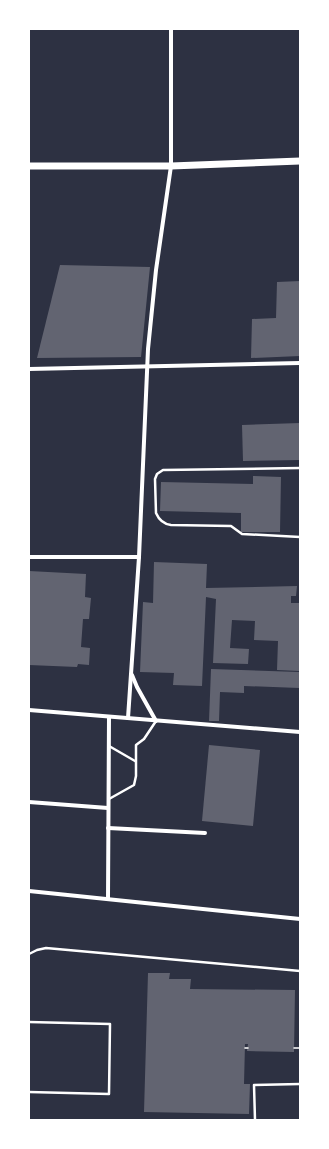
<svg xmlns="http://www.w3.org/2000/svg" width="329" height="1149" viewBox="0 0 329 1149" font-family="Inter,sans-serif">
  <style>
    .building { fill: #626471 }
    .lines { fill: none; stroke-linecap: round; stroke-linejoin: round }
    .path { stroke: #fff; stroke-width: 1.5 }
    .service { stroke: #fff; stroke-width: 2.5 }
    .minor { stroke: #fff; stroke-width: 4 }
    .secondary { stroke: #fff; stroke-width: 7 }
  </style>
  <rect width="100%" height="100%" fill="#2d3142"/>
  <!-- building -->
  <g class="building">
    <path d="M 60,265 L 150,267 L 141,357 L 37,358 Z"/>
    <path d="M 300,281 L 300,356 L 251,358 L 252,319 L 276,318 L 277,282 Z"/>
    <path d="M 300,423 L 300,460 L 243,461 L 242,425 Z"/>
    <path d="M 253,476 L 281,477 L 280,532 L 241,532 L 241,513 L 160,511 L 161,482 L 253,484 Z"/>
    <path d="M 154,562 L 207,564 L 206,588 L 297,586 L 296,596 L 291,596 L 291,603 L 300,603 L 299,671 L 277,670 L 278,641 L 254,640 L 255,621 L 232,620 L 230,648 L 249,649 L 248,664 L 213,663 L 216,599 L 206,597 L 202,686 L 173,685 L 174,673 L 140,672 L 143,602 L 153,603 Z"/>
    <path d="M 29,571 L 86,574 L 85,597 L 91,598 L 89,619 L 83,619 L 81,647 L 90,648 L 89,665 L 78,664 L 77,667 L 29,665 Z"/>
    <path d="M 211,669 L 300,672 L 299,688 L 244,686 L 244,693 L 220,692 L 219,721 L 209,721 Z"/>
    <path d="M 209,745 L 260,750 L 253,826 L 202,821 Z"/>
    <path d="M 148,973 L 170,973 L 169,979 L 191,979 L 190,989 L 295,990 L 294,1052 L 247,1051 L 248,1044 L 245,1044 L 244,1084 L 250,1084 L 249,1114 L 144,1112 Z"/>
  </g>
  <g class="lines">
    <!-- path -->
    <g class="path">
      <path d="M 245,1048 L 248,1048"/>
      <path d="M 294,1048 L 300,1048"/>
    </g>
    <!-- service -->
    <g class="service">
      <path d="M 300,468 L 163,470 L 157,474 L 155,479 L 156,513 C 159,520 163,524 171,525 L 231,526 L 242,534 L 300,537"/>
      <path d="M 109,746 L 135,761"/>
      <path d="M 109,799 L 134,785 L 136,776 L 136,745 L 144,739 L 156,721"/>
      <path d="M 29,954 L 37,950 L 46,948 L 300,971"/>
      <path d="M 29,1022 L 110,1024 L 109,1094 L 29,1092"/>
      <path d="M 255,1120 L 254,1085 L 300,1084"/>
    </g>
    <!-- minor -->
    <g class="minor">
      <path d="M 29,369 L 300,363"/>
      <path d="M 29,557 L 139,557"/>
      <path d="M 132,675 L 137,687 L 156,721"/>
      <path d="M 29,710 L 300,732"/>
      <path d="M 128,718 L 139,557 L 148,349 L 156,270 L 171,166 L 171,29"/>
      <path d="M 29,802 L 108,808"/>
      <path d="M 108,828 L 205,833"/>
      <path d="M 29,891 L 300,919"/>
      <path d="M 108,899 L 109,717"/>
    </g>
    <!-- secondary -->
    <path class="secondary" d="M 29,166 L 171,166 L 300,161"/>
  </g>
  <!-- border -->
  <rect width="329" height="1149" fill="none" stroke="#ffffff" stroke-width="60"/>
</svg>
